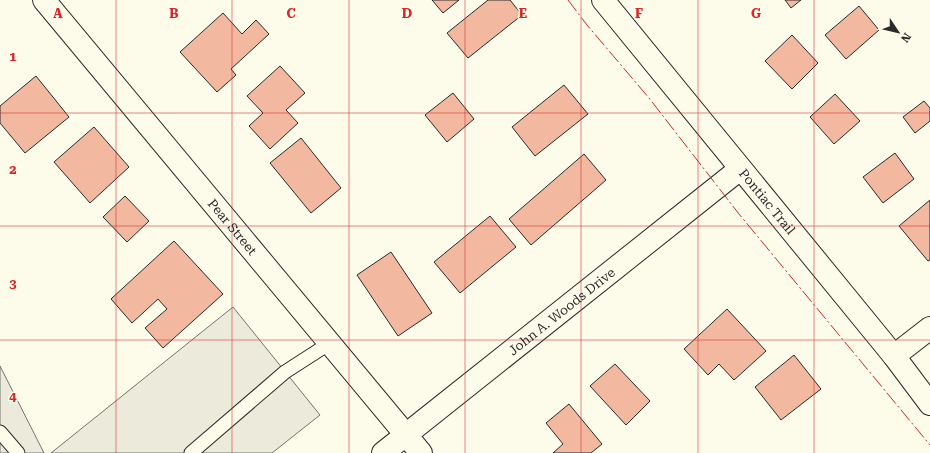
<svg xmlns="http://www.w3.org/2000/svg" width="930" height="453" viewBox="0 0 930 453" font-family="'Roboto Serif',serif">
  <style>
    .parking { fill: #eceadb; stroke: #74746e }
    .building { fill: #f2b8a0; stroke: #2b2b2b }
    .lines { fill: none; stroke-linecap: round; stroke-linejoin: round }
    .service-casing { stroke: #2b2b2b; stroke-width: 15 }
    .minor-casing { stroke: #2b2b2b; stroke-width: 24 }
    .secondary-casing { stroke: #2b2b2b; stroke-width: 24 }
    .service { stroke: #fdfbea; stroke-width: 13 }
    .minor { stroke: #fdfbea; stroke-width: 22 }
    .secondary { stroke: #fdfbea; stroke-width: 22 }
    .power { stroke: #c62828; stroke-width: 1; stroke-dasharray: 14 3 2 3; stroke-linecap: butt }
    .grid { fill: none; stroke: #d62828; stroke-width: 1; stroke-opacity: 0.55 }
    .labels { text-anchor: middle; stroke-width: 3; stroke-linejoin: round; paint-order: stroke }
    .street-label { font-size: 13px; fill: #2b2b2b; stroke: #fdfbea }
    .grid-label { font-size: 13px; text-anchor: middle; font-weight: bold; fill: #d62828; stroke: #fdfbea; stroke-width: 3; stroke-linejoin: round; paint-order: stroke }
  </style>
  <rect width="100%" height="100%" fill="#fdfbea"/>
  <!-- parking -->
  <g class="parking">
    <path d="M 233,307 L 320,415 L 272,453 L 51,453 Z"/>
    <path d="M 0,366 L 44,453 L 0,453 Z"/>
  </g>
  <!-- building -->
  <g class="building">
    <path d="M 432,0 L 459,0 L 443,13 Z"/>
    <path d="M 488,0 L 510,0 L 522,15 L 468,58 L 447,33 Z"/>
    <path d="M 785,0 L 801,0 L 791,8 Z"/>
    <path d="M 859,6 L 879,30 L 846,59 L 825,35 Z"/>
    <path d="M 223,13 L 242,34 L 256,20 L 269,34 L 231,69 L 236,75 L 217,92 L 180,52 Z"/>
    <path d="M 792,35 L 818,63 L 792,89 L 765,61 Z"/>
    <path d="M 280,66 L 305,93 L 286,110 L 298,123 L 270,149 L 249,126 L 263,113 L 247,96 Z"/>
    <path d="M 36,76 L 69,117 L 25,153 L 0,123 L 0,106 Z"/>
    <path d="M 564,85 L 588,114 L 535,156 L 512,127 Z"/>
    <path d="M 453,93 L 474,119 L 447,142 L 425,115 Z"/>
    <path d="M 835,94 L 860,121 L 834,144 L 810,117 Z"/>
    <path d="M 924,101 L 930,108 L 930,121 L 915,133 L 903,117 Z"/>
    <path d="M 94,127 L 129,167 L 90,203 L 54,162 Z"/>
    <path d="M 301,138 L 341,188 L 311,213 L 270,163 Z"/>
    <path d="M 895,153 L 914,179 L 883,203 L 863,177 Z"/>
    <path d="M 584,154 L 606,180 L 531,245 L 509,219 Z"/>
    <path d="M 125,196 L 149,221 L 127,242 L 103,217 Z"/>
    <path d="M 930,200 L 930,260 L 928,261 L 899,226 Z"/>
    <path d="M 490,216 L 516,247 L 460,293 L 434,262 Z"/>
    <path d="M 174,241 L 223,294 L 163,348 L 145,328 L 167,309 L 158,299 L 132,323 L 111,299 Z"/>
    <path d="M 391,252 L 432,313 L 398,336 L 357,275 Z"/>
    <path d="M 727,309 L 766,351 L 734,380 L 719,364 L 708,375 L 684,349 Z"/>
    <path d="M 794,355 L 821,389 L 781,420 L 755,387 Z"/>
    <path d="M 615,364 L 650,401 L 626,425 L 590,386 Z"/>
    <path d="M 569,404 L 602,444 L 591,453 L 553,453 L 563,444 L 546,423 Z"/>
  </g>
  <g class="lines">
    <!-- service casing -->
    <g class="service-casing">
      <g id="service">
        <path d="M 0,432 L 18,453"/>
        <path d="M 191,453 L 285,372 L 330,343"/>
      </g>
    </g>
    <!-- minor casing -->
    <g class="minor-casing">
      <g id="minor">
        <path id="s1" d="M 44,0 L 421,453"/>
        <path d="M 894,356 L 930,328"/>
        <path id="s2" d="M 383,453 L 740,169"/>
      </g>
    </g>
    <!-- secondary casing -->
    <g class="secondary-casing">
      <g id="secondary">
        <path id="s3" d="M 603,0 L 894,356 L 930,404"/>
      </g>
    </g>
    <!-- service -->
    <use href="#service" class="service"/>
    <!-- minor -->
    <use href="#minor" class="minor"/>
    <!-- secondary -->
    <use href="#secondary" class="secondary"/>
    <!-- power -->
    <path class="power" d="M 568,0 L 587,25 L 649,98 L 739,214 L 930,445"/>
  </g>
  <!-- grid -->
  <path class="grid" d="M 116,0 L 116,453M 232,0 L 232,453M 349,0 L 349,453M 465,0 L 465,453M 581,0 L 581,453M 698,0 L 698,453M 814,0 L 814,453M 0,113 L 930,113M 0,226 L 930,226M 0,340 L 930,340"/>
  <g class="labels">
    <!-- street labels -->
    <g class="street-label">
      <text dy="5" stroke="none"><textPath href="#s3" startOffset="260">Pontiac Trail</textPath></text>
      <text dy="5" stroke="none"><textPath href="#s1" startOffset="295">Pear Street</textPath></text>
      <text dy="5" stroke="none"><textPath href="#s2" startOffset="228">John A. Woods Drive</textPath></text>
    </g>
  </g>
  <g class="grid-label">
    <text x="58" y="18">A</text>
    <text x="174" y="18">B</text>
    <text x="291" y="18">C</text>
    <text x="407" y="18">D</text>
    <text x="523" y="18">E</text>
    <text x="639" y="18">F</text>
    <text x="756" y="18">G</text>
    <text x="13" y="61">1</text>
    <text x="13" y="174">2</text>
    <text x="13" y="288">3</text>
    <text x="13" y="401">4</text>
  </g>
  <!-- north arrow -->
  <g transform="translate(898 32) rotate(125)" stroke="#fdfbea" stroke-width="3" paint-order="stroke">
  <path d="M0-3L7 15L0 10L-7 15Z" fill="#2b2b2b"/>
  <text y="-6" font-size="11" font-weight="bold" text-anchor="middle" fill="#2b2b2b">N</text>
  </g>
</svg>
